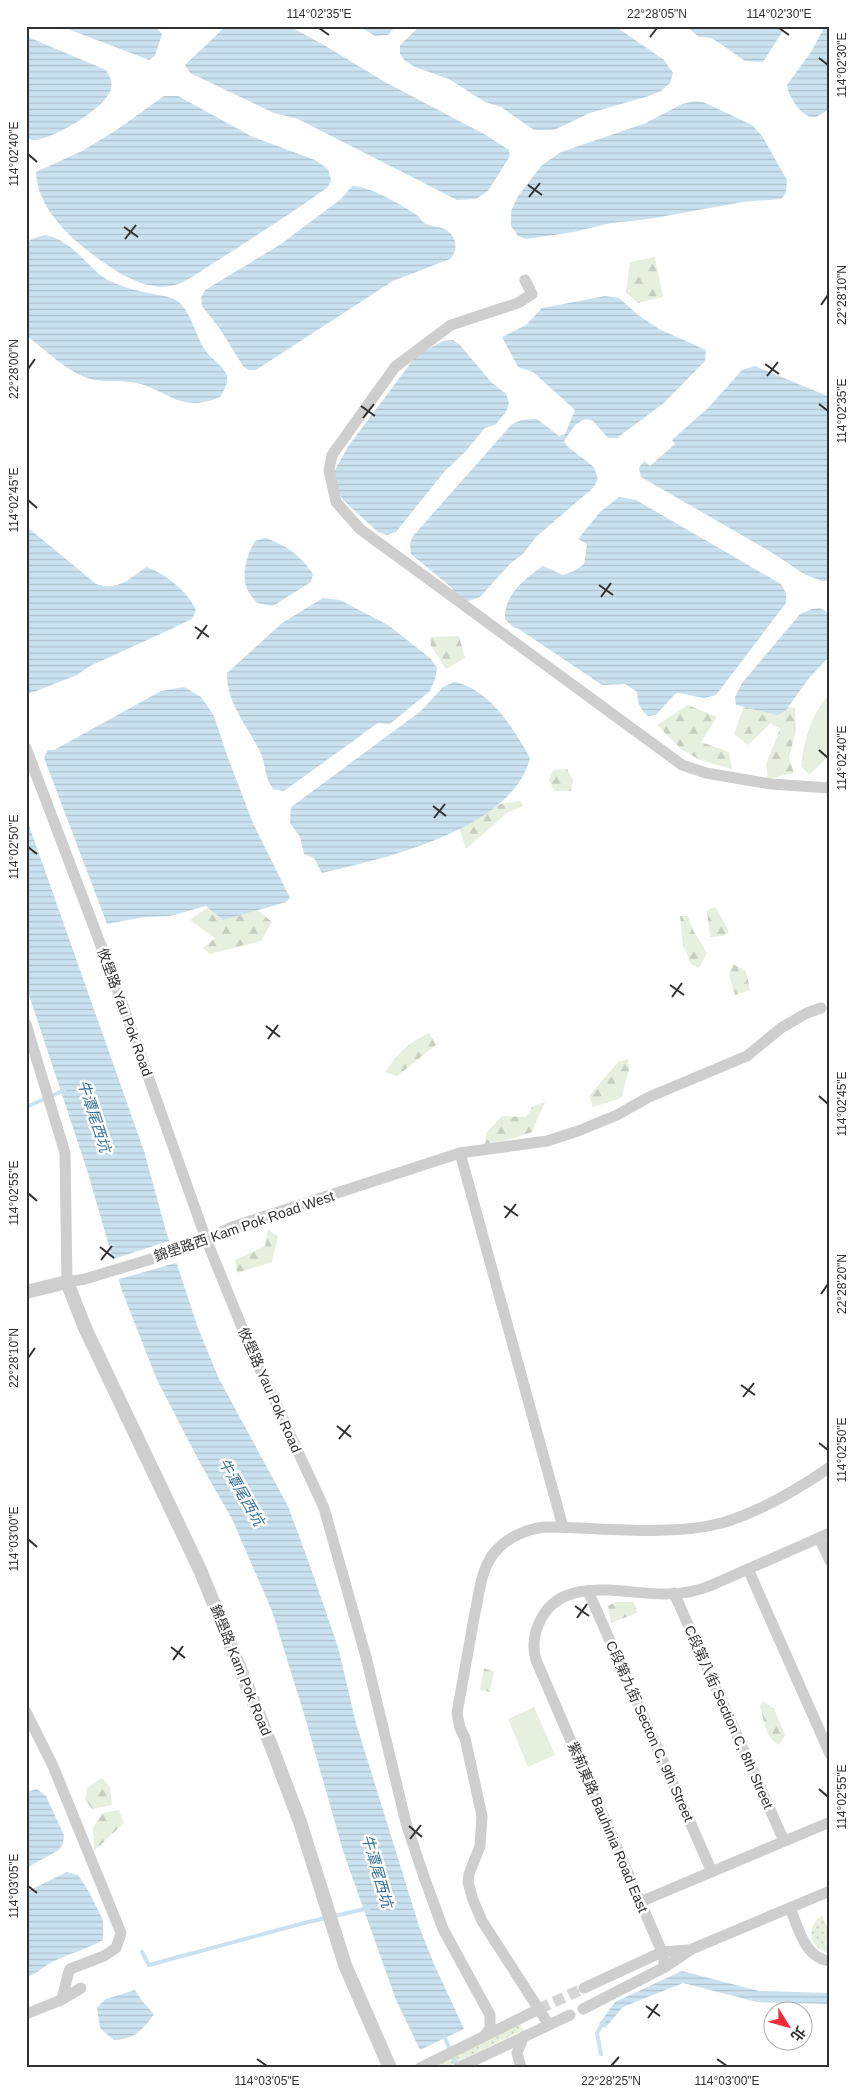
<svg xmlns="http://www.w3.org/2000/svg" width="856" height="2094" viewBox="0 0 856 2094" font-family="Arial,'Noto Sans TC',sans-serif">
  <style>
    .grass { fill: url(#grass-dots) }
    .forest { fill: url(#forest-firs) }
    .green { fill: #e7efdf }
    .water { fill: url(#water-rules) }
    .pier { fill: #fff }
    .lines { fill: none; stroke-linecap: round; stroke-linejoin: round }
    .stream { stroke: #cae1ef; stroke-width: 4 }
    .minor-tunnel { stroke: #d6d6d6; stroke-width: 11; stroke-dasharray: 11 5.5; stroke-linecap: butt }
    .minor { stroke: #cecece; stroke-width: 11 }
    .tertiary { stroke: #cecece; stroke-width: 14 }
    .ticks { fill: none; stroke: #313131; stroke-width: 2 }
    .labels { text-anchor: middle; stroke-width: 5; stroke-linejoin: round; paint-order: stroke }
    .street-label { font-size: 14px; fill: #313131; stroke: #fff }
    .water-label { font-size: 15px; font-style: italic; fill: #38749b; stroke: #fff }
    .neatline { fill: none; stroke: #313131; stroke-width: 2 }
    .ticks-label { font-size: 12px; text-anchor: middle; fill: #313131 }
  </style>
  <defs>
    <pattern id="grass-dots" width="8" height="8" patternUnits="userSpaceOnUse" patternTransform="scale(1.25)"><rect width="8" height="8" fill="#e7efdf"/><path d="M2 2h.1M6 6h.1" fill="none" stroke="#c7cdc0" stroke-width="1.8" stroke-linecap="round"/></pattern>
    <pattern id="forest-firs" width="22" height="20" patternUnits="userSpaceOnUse" patternTransform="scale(1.25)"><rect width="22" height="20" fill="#e7efdf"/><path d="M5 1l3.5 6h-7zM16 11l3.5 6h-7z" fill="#c7cdc0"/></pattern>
    <pattern id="water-rules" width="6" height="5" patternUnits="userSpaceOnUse" patternTransform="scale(1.25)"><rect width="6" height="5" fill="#cae1ef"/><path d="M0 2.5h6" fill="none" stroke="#aec2cd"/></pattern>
  </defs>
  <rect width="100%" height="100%" fill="#fff"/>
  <!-- grass -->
  <g class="grass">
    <path d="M 822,1916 L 830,1933 L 830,1953 C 809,1950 805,1926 822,1916 Z"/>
    <path d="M 520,2024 L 523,2030 L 445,2068 L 432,2068 Z"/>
  </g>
  <!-- forest -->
  <g class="forest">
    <path d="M 655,257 L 663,297 L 638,303 L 626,292 L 630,262 Z"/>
    <path d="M 459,636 L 465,658 L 446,669 L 431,646 L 430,637 Z"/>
    <path d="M 746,700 L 795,708 L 796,731 L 789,757 L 794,773 L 768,779 L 766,764 L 780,729 L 771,723 L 748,745 L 734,734 Z"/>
    <path d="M 688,705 L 717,717 L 701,742 L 729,752 L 732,769 L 700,760 L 681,749 L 657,725 Z"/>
    <path d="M 567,769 L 573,780 L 571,791 L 554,791 L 549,780 L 553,770 Z"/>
    <path d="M 521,801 L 523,806 L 507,813 L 466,849 L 458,825 C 481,808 492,804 521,801 Z"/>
    <path d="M 221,898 L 243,898 L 272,922 L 261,941 L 210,954 L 203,948 L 215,938 L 190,920 Z"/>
    <path d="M 716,907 L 729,932 L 724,936 L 710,937 L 707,910 Z"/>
    <path d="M 680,916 L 688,916 L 693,930 L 707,953 L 699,968 L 691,964 L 683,945 Z"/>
    <path d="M 733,964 L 746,971 L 750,990 L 735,995 L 729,975 Z"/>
    <path d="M 429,1033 L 436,1045 L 397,1076 L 385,1072 C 400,1051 405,1045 429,1033 Z"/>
    <path d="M 628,1059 L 629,1070 L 621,1098 L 593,1107 L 589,1096 L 618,1062 Z"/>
    <path d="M 545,1102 L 532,1132 L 493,1145 L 485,1144 L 486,1133 L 502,1116 L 526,1117 L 533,1106 Z"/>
    <path d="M 268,1230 L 278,1236 L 272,1262 L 237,1273 L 235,1260 L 265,1246 Z"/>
    <path d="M 615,1602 L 634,1602 L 637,1613 L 611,1623 L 608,1606 Z"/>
    <path d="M 484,1668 L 494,1672 L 490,1692 L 480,1690 Z"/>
    <path d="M 763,1701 L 774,1709 L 785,1735 L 779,1745 C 765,1738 764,1720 760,1706 Z"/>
    <path d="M 102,1778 L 110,1787 L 112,1805 L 92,1809 L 85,1800 L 87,1788 Z"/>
    <path d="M 119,1810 L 124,1823 L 94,1851 L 93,1827 L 103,1813 Z"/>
  </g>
  <!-- green -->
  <g class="green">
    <path d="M 830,694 L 830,755 L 809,775 L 801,766 C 804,739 811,714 830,694 Z"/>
    <path d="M 534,1707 L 555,1755 L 528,1767 L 508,1719 Z"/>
  </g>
  <!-- water -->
  <g class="water">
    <path d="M 60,26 L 151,26 L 157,29 L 162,34 L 155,56 L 149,60 Z"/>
    <path d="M 226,26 L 289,26 L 324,45 L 385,82 L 486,135 L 509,150 L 510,156 L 488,191 L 476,199 L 457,200 L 298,119 L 274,113 L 190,73 L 185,65 Z"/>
    <path d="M 359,26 L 396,26 L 388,35 L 375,36 Z"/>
    <path d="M 420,26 L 615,26 L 664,60 L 673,73 L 670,83 L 661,91 L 649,96 L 590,113 L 554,130 L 534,130 L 501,107 L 485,102 L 449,79 L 415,67 L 405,61 L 400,54 L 400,45 Z"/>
    <path d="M 686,26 L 786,26 L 763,62 L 745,61 L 712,38 L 699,37 Z"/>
    <path d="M 825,26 L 830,26 L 830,109 C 825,111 820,116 815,117 C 802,119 788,96 787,85 L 811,52 Z"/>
    <path d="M 28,37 L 106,70 C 110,77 113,81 111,89 C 107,107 53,140 34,140 C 31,140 29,138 26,137 L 26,38 Z"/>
    <path d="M 164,96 L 178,96 L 251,136 L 315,160 L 328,169 L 331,180 L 328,187 C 292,213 254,237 217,261 C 203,269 186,284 170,286 C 139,291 106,265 83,247 C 60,228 37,202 36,172 L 82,151 L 115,131 Z"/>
    <path d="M 695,101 L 703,102 L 752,125 L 762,136 L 787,180 L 786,193 L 781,199 L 743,202 L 649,219 L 611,223 L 574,232 L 526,239 L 518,236 L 511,226 L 511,211 L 518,196 L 542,165 L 561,152 L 646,123 L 682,104 Z"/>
    <path d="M 352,186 C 370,186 402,205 418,216 C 420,217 421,220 423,222 C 431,228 444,225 451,234 C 457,242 457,252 450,259 L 393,281 L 256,370 L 248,370 L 243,366 L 220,329 L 202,306 L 201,298 L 205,290 L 281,244 L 341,199 Z"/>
    <path d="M 45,235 C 72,240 85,265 106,279 C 120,287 138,291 154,294 C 161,296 169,296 176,300 C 191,310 195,335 205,350 C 211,359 224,366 227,376 C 228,384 224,391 220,397 C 179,414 169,390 136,383 C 118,379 99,384 82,376 C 63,368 43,348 26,335 L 26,243 L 32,239 Z"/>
    <path d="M 605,296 L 619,298 L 638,315 L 659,329 L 706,350 L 705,361 L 664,403 L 617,438 L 608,438 L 593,421 L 585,419 L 575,425 L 564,441 L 567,446 L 594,467 L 598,479 L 593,488 L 536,537 L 523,554 L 511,563 L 480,597 L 468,601 L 455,594 L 452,588 L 411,554 L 410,543 L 413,536 L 512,424 L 521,420 L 537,419 L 559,436 L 565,434 L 575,410 L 533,372 L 518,367 L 502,337 L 526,325 L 542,308 Z"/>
    <path d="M 453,340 L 460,345 L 491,382 L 506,394 L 509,403 L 506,412 L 495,425 L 485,428 L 465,452 L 444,472 L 396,532 L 387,535 L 378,532 L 343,500 L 334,485 L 335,470 L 349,445 L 416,356 L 443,341 Z"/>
    <path d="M 755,366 L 830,397 L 830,581 L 822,581 L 804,574 L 771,552 L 641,477 L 639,468 L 644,461 L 650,466 L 675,444 L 672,440 L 708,408 L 742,370 Z"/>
    <path d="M 619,497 L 636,500 L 781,584 L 786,593 L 786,603 L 716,695 L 704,698 L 679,693 L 675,694 L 656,715 L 648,716 C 639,708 638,704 637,692 L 625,684 L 602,685 L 519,629 L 513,627 L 505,619 C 503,596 525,578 543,566 L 563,575 L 574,571 L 584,564 L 587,544 L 578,539 L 600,512 Z"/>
    <path d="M 26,526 L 96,584 C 118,591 128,580 146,567 C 165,573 188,592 196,610 L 192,619 L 169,630 L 90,666 L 77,675 L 26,695 Z"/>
    <path d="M 265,538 C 285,544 301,556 313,574 L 311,582 L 273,606 L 257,603 C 254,599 249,594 247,589 C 241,574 247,554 255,541 Z"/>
    <path d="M 323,598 L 340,600 L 388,625 L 430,658 L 437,668 L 435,679 L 430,691 L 390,724 L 378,723 L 284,791 L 273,789 C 263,775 267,766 260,752 C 248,726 226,703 227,673 L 282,623 Z"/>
    <path d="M 820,608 L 830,614 L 830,656 L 809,678 L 786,710 L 778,715 L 736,705 L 735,697 L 742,683 L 800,614 L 812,609 Z"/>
    <path d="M 454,682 C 490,689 514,729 530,758 C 513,829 384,859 322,873 L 314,858 L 304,854 L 300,837 L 290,823 L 291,807 L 421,711 L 443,687 Z"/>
    <path d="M 184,687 L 201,697 L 214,716 L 228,758 L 253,823 L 290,898 L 286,902 L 223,920 L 206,906 L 170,916 L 144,917 L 107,924 L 44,758 L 48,750 L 54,750 L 161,691 Z"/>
    <path d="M 26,817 L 144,1151 L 166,1231 L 198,1328 L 219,1379 L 288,1506 L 309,1563 L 338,1647 L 356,1723 L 419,1926 L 434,1964 L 464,2029 L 420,2050 L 396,2000 L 344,1854 L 304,1714 L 272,1611 L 232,1519 L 200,1463 L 157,1380 L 122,1291 L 87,1170 L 26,986 Z"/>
    <path d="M 37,1789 L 46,1796 L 64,1835 L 63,1843 L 59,1850 L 26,1868 L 26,1792 Z"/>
    <path d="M 67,1872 L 78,1875 L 88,1890 L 103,1920 L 103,1940 C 87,1949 71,1953 54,1961 C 44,1966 37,1974 26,1977 L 26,1892 Z"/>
    <path d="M 682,1971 L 759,1991 L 830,1993 L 830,2004 L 757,2002 L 683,1983 L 623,2007 L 605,2028 L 599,2024 L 615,2002 Z"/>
    <path d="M 135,1990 L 142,2001 L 154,2014 C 143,2030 135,2039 114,2040 L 100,2028 L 97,2007 L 106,1999 Z"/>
  </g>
  <!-- pier -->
  <path class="pier" d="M 172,1240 L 179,1262 L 116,1280 L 110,1260 Z"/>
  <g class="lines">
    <!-- stream -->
    <g class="stream">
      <path d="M 26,1107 L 65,1090"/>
      <path d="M 142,1952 L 149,1965 L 304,1923 L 369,1908"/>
      <path d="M 444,2036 L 457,2066"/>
      <path d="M 601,2054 L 597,2033 L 604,2021"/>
    </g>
    <!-- minor-tunnel -->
    <path class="minor-tunnel" d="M 539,2009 L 584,1988"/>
    <!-- minor -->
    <g class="minor">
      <path d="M 525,280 L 532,294 L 518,303 L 451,325 L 395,367 L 332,455 L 329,470 L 336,502 L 360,529 L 682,765 L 706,773 L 771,784 L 830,788"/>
      <path d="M 26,748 L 111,972 L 206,1239 L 252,1352 L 324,1508 L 366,1657 L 406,1823 L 423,1874 L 443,1929 L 490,2015 L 490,2028 L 485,2035"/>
      <path d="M 26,1024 L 65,1153 L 67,1282 L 85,1279 L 191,1247 L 232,1227 L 460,1153 L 547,1141 L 578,1131 L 617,1115 L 649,1097 L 747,1056 L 781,1028 L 807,1013 L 821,1008"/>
      <path d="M 460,1153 L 563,1527"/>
      <path d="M 819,1538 L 830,1561"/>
      <path d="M 748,1569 L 830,1754"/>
      <path d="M 588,1591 L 712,1872"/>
      <path d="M 674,1593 L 784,1841"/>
      <path d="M 26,1712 L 53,1766 L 121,1933 L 116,1948 L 104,1956 L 70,1969 C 66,1977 66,1989 61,2000"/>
      <path d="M 640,1902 L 830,1822"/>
      <path d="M 790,1908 C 798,1927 805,1959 830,1961"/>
      <path d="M 665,1967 L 662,1952 L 536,1660 C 532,1646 534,1632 541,1619 C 564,1574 627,1595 667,1594 C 683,1594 698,1591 712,1585 L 830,1533"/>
      <path d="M 584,1988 L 662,1952 L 689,1950"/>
      <path d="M 583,2009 L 665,1967 L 692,1949 L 830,1891"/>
      <path d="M 26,2014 L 61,2000 L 81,1988"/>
      <path d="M 549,2025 L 482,1921 L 473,1900 L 468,1882 L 469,1874 L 480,1846 L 482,1816 L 465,1738 L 460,1728 L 457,1713 C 463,1681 468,1650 474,1618 C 479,1596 480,1571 494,1553 C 507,1537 524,1530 544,1527 C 600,1527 668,1537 722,1523 C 760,1512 797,1490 830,1467"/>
      <path d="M 420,2068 L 539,2009"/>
      <path d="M 458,2068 L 570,2015"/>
      <path d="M 521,2068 L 517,2053 L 524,2036"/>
    </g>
    <!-- tertiary -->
    <path class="tertiary" d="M 26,1292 L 67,1282 L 85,1328 L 201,1572 L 272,1748 L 300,1822 L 345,1965 L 390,2068"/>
  </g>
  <!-- ticks -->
  <path class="ticks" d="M 319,28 L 329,35M 779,28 L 789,35M 650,37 L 657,28M 819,58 L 828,65M 28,154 L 37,162M 528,185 L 542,195M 529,197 L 540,183M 124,227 L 138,237M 125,239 L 136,225M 821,305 L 828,295M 765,364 L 779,374M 28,369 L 35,359M 767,376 L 778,362M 819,404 L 828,411M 361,406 L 375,416M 363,418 L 374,404M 28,500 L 37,508M 599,585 L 613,595M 601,597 L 611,583M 195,627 L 209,637M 197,639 L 207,625M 819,750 L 828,758M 433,806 L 446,816M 434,818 L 445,804M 28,847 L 37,854M 670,985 L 684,995M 672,997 L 682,983M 266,1026 L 280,1037M 268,1039 L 278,1025M 819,1096 L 828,1104M 28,1193 L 37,1201M 504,1206 L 518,1216M 505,1218 L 516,1204M 100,1247 L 114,1258M 101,1260 L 112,1246M 821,1294 L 828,1284M 28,1358 L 35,1348M 741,1385 L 755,1395M 743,1397 L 754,1383M 337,1426 L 351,1437M 339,1439 L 350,1425M 819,1443 L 828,1450M 28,1539 L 37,1547M 575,1606 L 589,1616M 577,1618 L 587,1604M 171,1647 L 185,1658M 173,1660 L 183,1646M 819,1789 L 828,1797M 409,1826 L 422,1837M 410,1839 L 421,1825M 28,1886 L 37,1893M 646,2006 L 660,2016M 648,2018 L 658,2004M 257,2059 L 267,2066M 717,2059 L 727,2066M 611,2066 L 619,2057"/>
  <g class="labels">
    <!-- street labels -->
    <g class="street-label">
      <text transform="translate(125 1012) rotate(70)" y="5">攸壆路 Yau Pok Road</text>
      <text transform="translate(244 1226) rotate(-19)" y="5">錦壆路西 Kam Pok Road West</text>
      <text transform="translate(270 1390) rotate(66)" y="5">攸壆路 Yau Pok Road</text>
      <text transform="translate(241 1670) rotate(68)" y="5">錦壆路 Kam Pok Road</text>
      <text transform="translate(729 1717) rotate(66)" y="5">C段第八街 Section C, 8th Street</text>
      <text transform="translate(650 1731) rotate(66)" y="5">C段第九街 Secton C, 9th Street</text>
      <text transform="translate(608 1827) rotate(67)" y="5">紫荊東路 Bauhinia Road East</text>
    </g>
    <!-- water labels -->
    <g class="water-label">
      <text transform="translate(94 1116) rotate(72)" y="5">牛潭尾西坑</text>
      <text transform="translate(241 1492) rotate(60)" y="5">牛潭尾西坑</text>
      <text transform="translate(377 1871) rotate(74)" y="5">牛潭尾西坑</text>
    </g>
  </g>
  <!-- border -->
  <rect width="856" height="2094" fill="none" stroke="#ffffff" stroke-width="55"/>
  <!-- north arrow -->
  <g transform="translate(788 2026) rotate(127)"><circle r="24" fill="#ffffff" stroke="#adadad"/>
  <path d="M0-4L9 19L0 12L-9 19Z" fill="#f22a38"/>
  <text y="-8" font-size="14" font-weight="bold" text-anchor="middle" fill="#313131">北</text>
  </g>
  <rect x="28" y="28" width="800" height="2038" class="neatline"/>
  <g class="ticks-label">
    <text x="319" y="18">114°02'35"E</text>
    <text x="657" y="18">22°28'05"N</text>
    <text x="779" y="18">114°02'30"E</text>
    <text transform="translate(842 65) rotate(-90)" y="4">114°02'30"E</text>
    <text transform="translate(14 154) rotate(-90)" y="4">114°02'40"E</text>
    <text transform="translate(842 295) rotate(-90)" y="4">22°28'10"N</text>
    <text transform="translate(14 369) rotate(-90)" y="4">22°28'00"N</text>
    <text transform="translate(842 411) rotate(-90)" y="4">114°02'35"E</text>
    <text transform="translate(14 500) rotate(-90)" y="4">114°02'45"E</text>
    <text transform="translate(842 758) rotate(-90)" y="4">114°02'40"E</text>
    <text transform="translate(14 847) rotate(-90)" y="4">114°02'50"E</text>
    <text transform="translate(842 1104) rotate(-90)" y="4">114°02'45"E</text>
    <text transform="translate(14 1193) rotate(-90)" y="4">114°02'55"E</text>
    <text transform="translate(842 1284) rotate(-90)" y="4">22°28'20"N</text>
    <text transform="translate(14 1358) rotate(-90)" y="4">22°28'10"N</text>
    <text transform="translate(842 1450) rotate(-90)" y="4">114°02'50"E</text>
    <text transform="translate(14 1539) rotate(-90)" y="4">114°03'00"E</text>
    <text transform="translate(842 1797) rotate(-90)" y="4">114°02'55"E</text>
    <text transform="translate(14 1886) rotate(-90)" y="4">114°03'05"E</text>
    <text x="267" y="2085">114°03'05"E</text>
    <text x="611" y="2085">22°28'25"N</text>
    <text x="727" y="2085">114°03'00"E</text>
  </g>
</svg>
